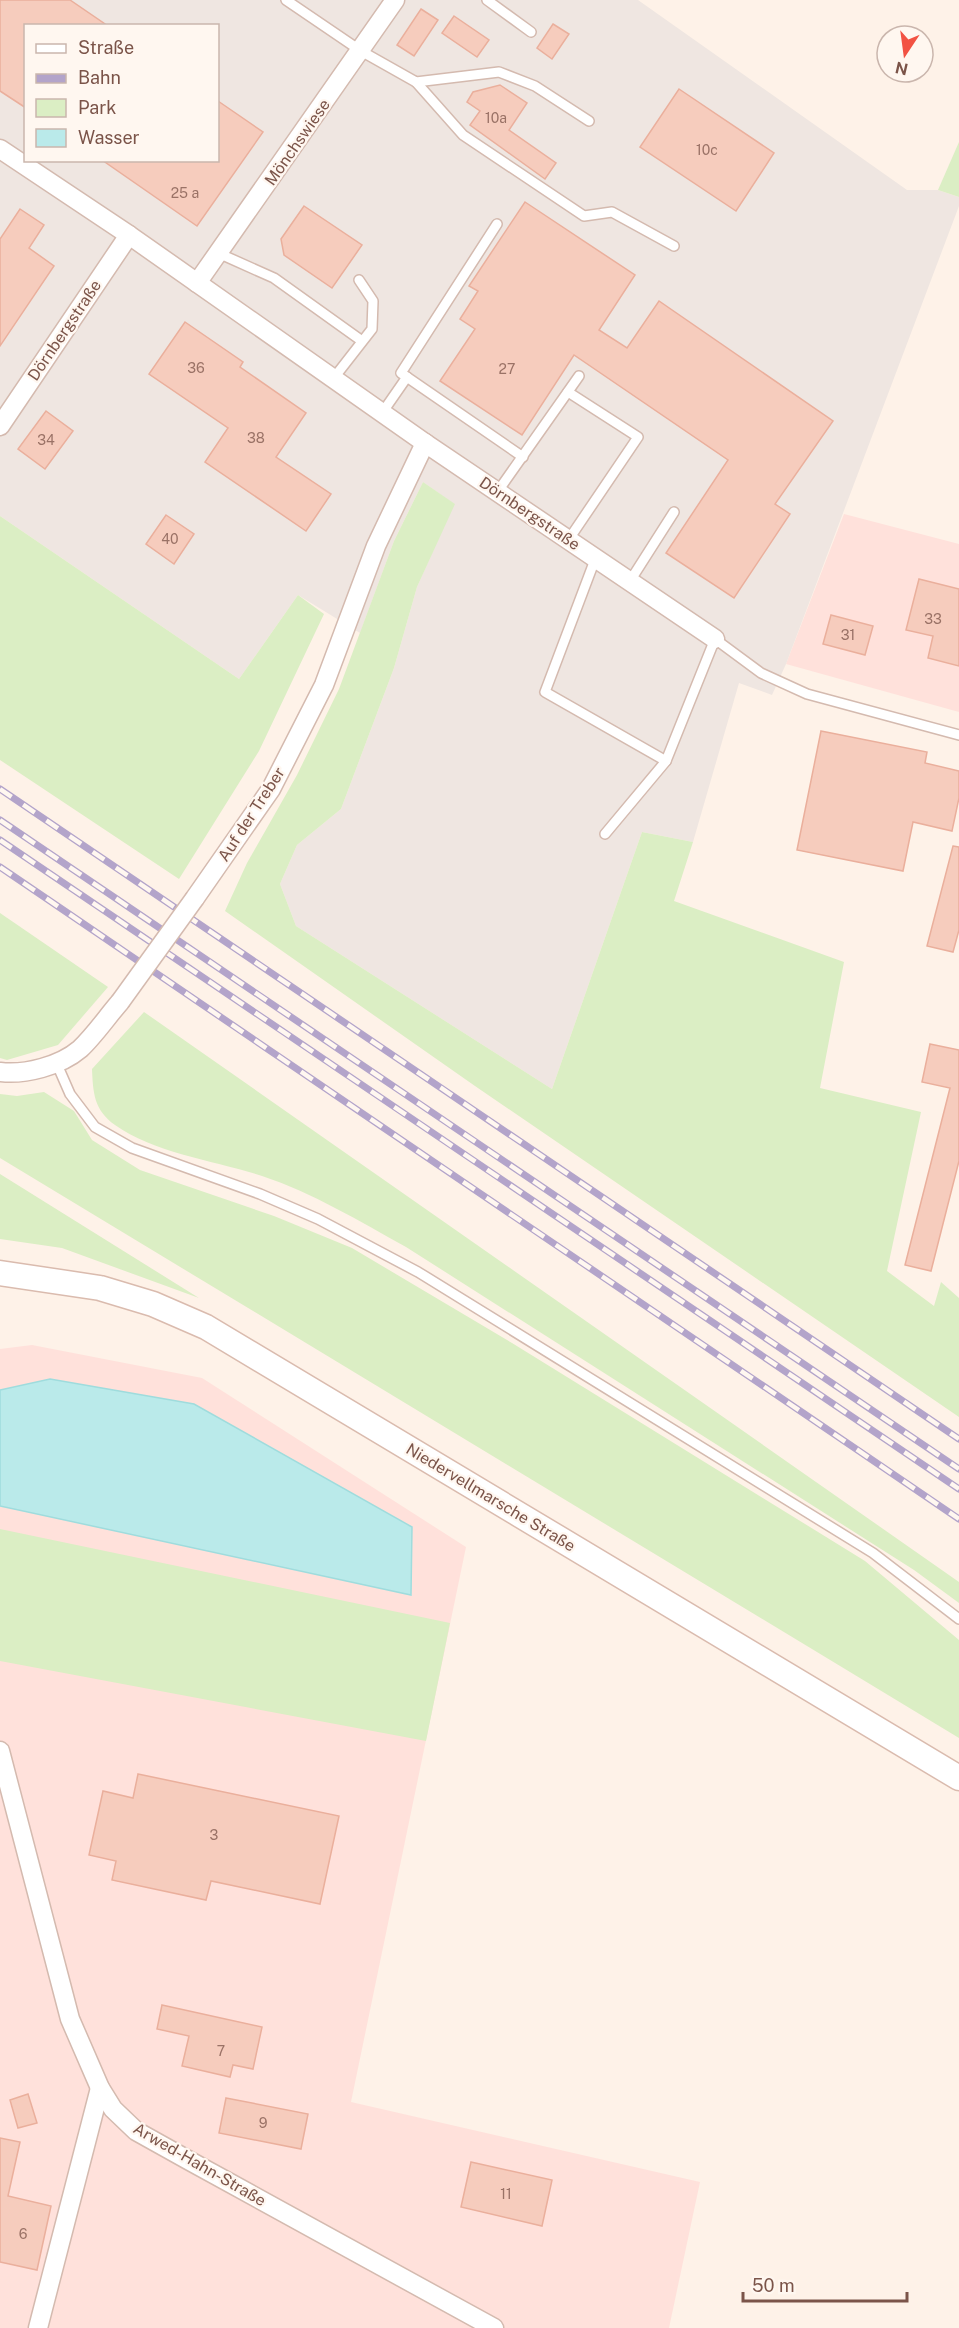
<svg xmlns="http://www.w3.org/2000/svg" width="959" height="2328" viewBox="0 0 959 2328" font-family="'Public Sans',sans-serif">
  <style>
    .commercial { fill: #ffe1db }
    .industrial { fill: #efe6e1; fill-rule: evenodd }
    .green { fill: #dbeec4 }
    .water { fill: #baeaea; stroke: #9fdcdd; stroke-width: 1.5 }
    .building { fill: #f6ccbd; stroke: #eaaf9c; stroke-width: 1.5 }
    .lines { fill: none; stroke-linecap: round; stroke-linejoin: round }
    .lane-casing { stroke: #d4baaf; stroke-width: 12 }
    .street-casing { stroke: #d4baaf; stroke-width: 21 }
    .secondary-casing { stroke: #dabbae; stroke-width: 27 }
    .lane { stroke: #fff; stroke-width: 9 }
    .street { stroke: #fff; stroke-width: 18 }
    .secondary { stroke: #fff; stroke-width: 24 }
    .rail-casing { stroke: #b3a4ca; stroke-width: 7 }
    .rail { stroke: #fff7f0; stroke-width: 4.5; stroke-dasharray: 14; stroke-linecap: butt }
    .street-bridge-casing { stroke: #d4baaf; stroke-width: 21; stroke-linecap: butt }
    .street-bridge { stroke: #fff; stroke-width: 18 }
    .labels { text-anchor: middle; stroke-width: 4.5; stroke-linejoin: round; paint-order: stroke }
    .number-label { font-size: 14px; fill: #9a7266 }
    .street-label { font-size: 16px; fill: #7b5449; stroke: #fff7f0 }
  </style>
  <rect width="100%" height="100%" fill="#fef2e8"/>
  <!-- commercial -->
  <g class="commercial">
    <path d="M 844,514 L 959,544 L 959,712 L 786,664 Z"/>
    <path d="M 32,1345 L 202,1378 L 466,1547 L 351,2102 L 700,2182 L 669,2328 L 0,2328 L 0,1349 Z"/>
  </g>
  <!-- industrial -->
  <path class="industrial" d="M 0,0 L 638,0 L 907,190 L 938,190 L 959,197 L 959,206 L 786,664 L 772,695 L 739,683 L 693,842 L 642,832 L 552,1089 L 296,926 L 280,884 L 297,845 L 341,809 L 394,668 L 417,587 L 454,504 L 423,482 L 394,541 L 360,633 L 298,595 L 239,679 L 0,516 ZM 26,26 L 218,26 L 218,160 L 26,160 Z"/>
  <!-- green -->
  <g class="green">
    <path d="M 959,142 L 959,197 L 938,190 Z"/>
    <path d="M 423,482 L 455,504 L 417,587 L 394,668 L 341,809 L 297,845 L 280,884 L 296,926 L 552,1089 L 642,832 L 693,842 L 674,901 L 844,962 L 820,1088 L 921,1112 L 887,1271 L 934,1306 L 941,1282 L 959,1298 L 959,1417 L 475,1086 L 225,911 L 247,863 L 297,775 L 339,689 L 394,541 Z"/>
    <path d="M 0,516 L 239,679 L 298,595 L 324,614 L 259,751 L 179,879 L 0,760 Z"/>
    <path d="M 0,913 L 108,987 L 58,1045 L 7,1060 L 0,1058 Z"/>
    <path d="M 144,1012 L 959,1582 L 959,1603 L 914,1570 L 406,1247 C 359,1221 313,1193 262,1176 C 216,1161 154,1153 115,1125 C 94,1110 93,1093 92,1069 Z"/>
    <path d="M 44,1092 L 74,1111 L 92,1140 L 140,1170 L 274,1216 L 352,1248 L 512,1343 L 865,1561 L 959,1640 L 959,1738 L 0,1158 L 0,1094 L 17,1096 Z"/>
    <path d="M 0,1174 L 199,1298 L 62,1248 L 0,1239 Z"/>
    <path d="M 0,1529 L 450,1623 L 426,1741 L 0,1661 Z"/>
  </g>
  <!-- water -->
  <path class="water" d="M 50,1379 L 194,1404 L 412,1527 L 411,1595 L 0,1506 L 0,1390 Z"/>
  <!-- building -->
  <g class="building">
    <path d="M 0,0 L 70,0 L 108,26 L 26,26 L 26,108 L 0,91 Z"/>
    <path d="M 421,9 L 438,20 L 414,56 L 397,45 Z"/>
    <path d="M 454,16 L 489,40 L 477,57 L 442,33 Z"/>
    <path d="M 553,24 L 569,34 L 552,59 L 537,48 Z"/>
    <path d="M 500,85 L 527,103 L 509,130 L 556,163 L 545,179 L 470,125 L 480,111 L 467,102 L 473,92 Z"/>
    <path d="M 679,89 L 774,153 L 736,211 L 640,147 Z"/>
    <path d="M 218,101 L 263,132 L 197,226 L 102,160 L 218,160 Z"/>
    <path d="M 525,202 L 635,275 L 599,330 L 627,348 L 659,301 L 833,421 L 775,504 L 790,514 L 734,598 L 666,553 L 728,460 L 574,355 L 522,435 L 440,381 L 475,329 L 460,319 L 478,291 L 469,286 Z"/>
    <path d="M 304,206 L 362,245 L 332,288 L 284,255 L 281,239 Z"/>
    <path d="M 20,209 L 44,225 L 29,248 L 54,266 L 0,346 L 0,239 Z"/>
    <path d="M 185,322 L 243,362 L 240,367 L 306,413 L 276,457 L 331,494 L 306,531 L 205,462 L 228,428 L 149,374 Z"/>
    <path d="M 46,411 L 73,431 L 45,469 L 18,449 Z"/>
    <path d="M 166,515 L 194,534 L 174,564 L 146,544 Z"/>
    <path d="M 919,579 L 959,589 L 959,666 L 928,658 L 933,636 L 906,630 Z"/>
    <path d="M 831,615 L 873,626 L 865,655 L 823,644 Z"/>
    <path d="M 821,731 L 927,752 L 925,763 L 959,771 L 959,798 L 952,831 L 913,822 L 903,871 L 797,850 Z"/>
    <path d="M 953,846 L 959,847 L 959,930 L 953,952 L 927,946 Z"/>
    <path d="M 930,1044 L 959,1050 L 959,1161 L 931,1271 L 905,1265 L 950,1088 L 922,1082 Z"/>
    <path d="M 138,1774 L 339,1816 L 320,1904 L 211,1881 L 206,1900 L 112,1880 L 116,1861 L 89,1855 L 103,1791 L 133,1798 Z"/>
    <path d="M 162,2005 L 262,2027 L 253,2069 L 233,2065 L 230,2077 L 182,2066 L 189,2036 L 157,2029 Z"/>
    <path d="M 28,2094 L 37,2123 L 18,2128 L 10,2100 Z"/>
    <path d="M 226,2098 L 308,2114 L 301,2149 L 219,2133 Z"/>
    <path d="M 0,2138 L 20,2142 L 8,2196 L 51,2206 L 37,2270 L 0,2262 Z"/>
    <path d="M 471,2162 L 552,2180 L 542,2226 L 461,2207 Z"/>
  </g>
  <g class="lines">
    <!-- lane casing -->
    <g class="lane-casing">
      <g id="lane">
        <path d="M 286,0 L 361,51 L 416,82 L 499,72 L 535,86 L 589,121"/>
        <path d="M 487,0 L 531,32"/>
        <path d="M 416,82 L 463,135 L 584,216 L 612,212 L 674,246"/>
        <path d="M 497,224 L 401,373 L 523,457"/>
        <path d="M 218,253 L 274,278 L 362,341"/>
        <path d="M 333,379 L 372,329 L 373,301 L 359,280"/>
        <path d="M 568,392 L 638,437 L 569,539"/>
        <path d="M 382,413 L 407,377"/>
        <path d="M 498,491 L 579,376"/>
        <path d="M 596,557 L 545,692 L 666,761"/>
        <path d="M 630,581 L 674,512"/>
        <path d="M 605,834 L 666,761 L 715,639 L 761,673 L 807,694 L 959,735"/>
        <path d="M 56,1062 L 70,1094 L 95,1127 L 132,1148 L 260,1194 L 318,1219 L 418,1272 L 873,1553 L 959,1619"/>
      </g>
    </g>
    <!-- street casing -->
    <g class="street-casing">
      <g id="street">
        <path d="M 0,149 L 129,235 L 425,443 L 715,639"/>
        <path d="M 197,283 L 395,0"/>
        <path d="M 0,426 L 129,235"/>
        <path d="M 195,898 L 271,789 L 324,685 L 376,546 L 425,443"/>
        <path d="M 0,1072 C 25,1075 60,1066 80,1049 C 94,1036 107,1017 120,1002"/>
        <path d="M 0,1751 L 70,2019 L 100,2088 L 113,2109 L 136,2131 L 188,2160 L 494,2328"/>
        <path d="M 38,2328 L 100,2088"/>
      </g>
    </g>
    <!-- secondary casing -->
    <g class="secondary-casing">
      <path id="secondary" d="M 0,1273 L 100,1288 L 153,1304 L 206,1327 L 959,1778"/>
    </g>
    <!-- lane -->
    <use href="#lane" class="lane"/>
    <!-- street -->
    <use href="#street" class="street"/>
    <!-- secondary -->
    <use href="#secondary" class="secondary"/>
    <!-- rail casing -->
    <g class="rail-casing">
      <g id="rail">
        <path d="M 0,789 L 959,1439"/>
        <path d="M 0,820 L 959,1469"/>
        <path d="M 0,840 L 959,1489"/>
        <path d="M 0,867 L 959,1519"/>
      </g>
    </g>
    <!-- rail -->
    <use href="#rail" class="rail"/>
    <!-- street-bridge casing -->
    <g class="street-bridge-casing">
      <path id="street-bridge" d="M 120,1002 L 195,898"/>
    </g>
    <!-- street-bridge -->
    <use href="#street-bridge" class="street-bridge"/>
  </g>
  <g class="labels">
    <!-- number labels -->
    <g class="number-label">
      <text x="496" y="123">10a</text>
      <text x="707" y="155">10c</text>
      <text x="185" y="198">25 a</text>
      <text x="196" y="373">36</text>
      <text x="507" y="374">27</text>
      <text x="256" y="443">38</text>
      <text x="46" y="445">34</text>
      <text x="170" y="544">40</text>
      <text x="933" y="624">33</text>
      <text x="848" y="640">31</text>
      <text x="214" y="1840">3</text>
      <text x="221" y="2056">7</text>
      <text x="263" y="2128">9</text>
      <text x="506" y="2199">11</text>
      <text x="23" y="2239">6</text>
    </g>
    <!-- street labels -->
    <g class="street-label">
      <text transform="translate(297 142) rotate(-55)" y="6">Mönchswiese</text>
      <text transform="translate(64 330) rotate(-56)" y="6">Dörnbergstraße</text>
      <text transform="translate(530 513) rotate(34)" y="6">Dörnbergstraße</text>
      <text transform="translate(251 814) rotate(-57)" y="6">Auf der Treber</text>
      <text transform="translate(491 1497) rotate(31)" y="6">Niedervellmarsche Straße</text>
      <text transform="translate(200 2164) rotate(30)" y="6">Arwed-Hahn-Straße</text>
    </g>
  </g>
  <!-- legend -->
  <rect x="24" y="24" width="195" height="138" fill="#fff7f0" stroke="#cab6ad" stroke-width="1.5"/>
  <rect x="36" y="44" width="30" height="9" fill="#ffffff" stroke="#cab6ad" stroke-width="1.5"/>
  <text x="78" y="54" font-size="18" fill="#7b5449">Straße</text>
  <rect x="36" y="74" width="30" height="9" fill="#b3a4ca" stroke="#cab6ad" stroke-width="1.5"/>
  <text x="78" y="84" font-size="18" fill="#7b5449">Bahn</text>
  <rect x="36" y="99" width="30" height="18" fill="#dbeec4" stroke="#cab6ad" stroke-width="1.5"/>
  <text x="78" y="114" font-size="18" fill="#7b5449">Park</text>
  <rect x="36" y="129" width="30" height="18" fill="#baeaea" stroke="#cab6ad" stroke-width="1.5"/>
  <text x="78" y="144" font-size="18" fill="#7b5449">Wasser</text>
  <!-- north arrow -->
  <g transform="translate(905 54) rotate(193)"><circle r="28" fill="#fff7f0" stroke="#cab6ad" stroke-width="1.5"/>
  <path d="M0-4.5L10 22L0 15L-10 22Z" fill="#f25243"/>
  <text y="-9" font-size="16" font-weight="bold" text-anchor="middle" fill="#7b5449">N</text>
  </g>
  <!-- scale -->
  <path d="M743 2292v9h164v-9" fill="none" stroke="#7b5449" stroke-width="3"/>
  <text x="752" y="2292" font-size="18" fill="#7b5449" stroke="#fff7f0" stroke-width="4.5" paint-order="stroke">50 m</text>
</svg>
